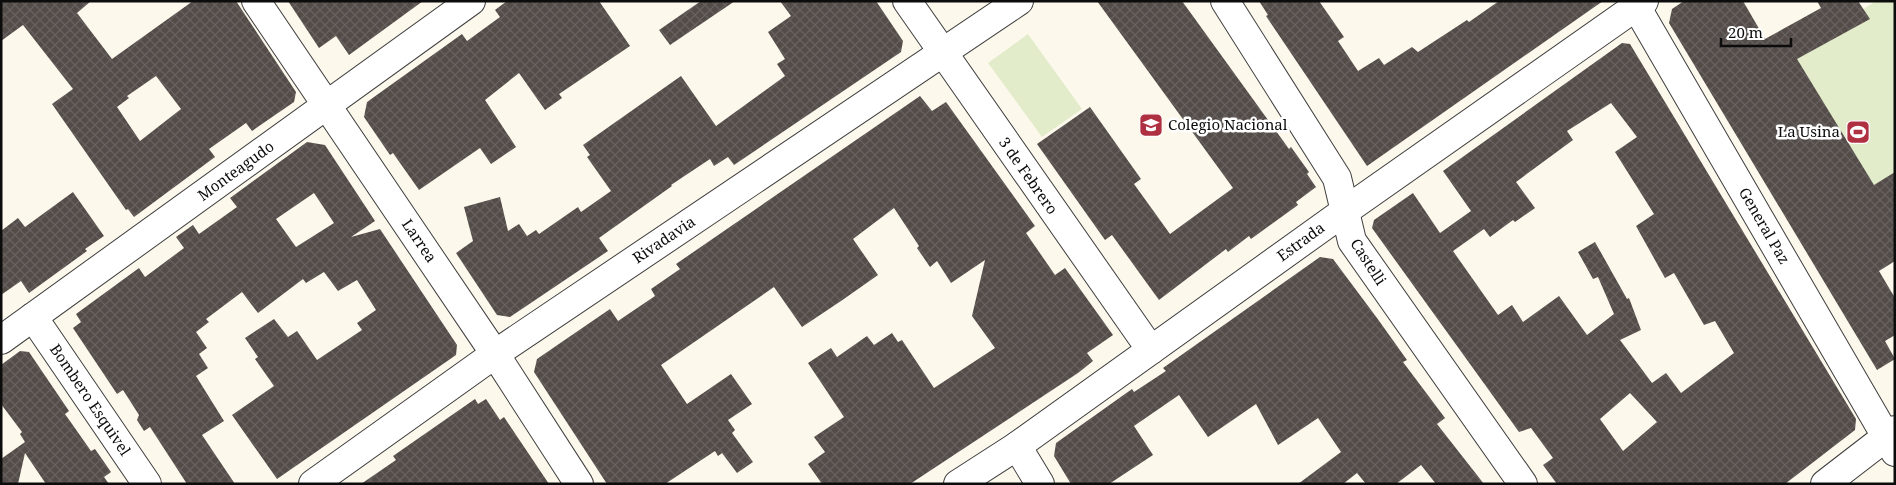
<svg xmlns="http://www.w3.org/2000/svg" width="1896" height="485" viewBox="0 0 1896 485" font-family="'Noto Serif',serif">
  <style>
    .pitch { fill: #e3ecca }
    .building { fill: url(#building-cross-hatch); fill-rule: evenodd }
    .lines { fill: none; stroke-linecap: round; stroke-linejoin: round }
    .minor-casing { stroke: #3f3f3f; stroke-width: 30 }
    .minor { stroke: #fff; stroke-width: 28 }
    .labels { text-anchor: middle; stroke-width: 5; stroke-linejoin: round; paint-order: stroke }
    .poi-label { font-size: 15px; fill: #0c0c0c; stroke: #fff; text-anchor: start }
    .street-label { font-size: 15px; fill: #0c0c0c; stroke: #fff }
  </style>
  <defs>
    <pattern id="building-cross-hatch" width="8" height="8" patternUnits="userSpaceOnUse" patternTransform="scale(1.25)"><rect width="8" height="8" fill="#534c49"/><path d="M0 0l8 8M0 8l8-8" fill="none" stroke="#67615f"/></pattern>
  </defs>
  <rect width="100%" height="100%" fill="#fdf8ec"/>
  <!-- pitch -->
  <g class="pitch">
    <path d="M 1876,1 L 1895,1 L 1895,252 L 1786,41 L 1854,15 Z"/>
    <path d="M 1028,34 L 1082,109 L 1042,137 L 988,63 Z"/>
  </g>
  <!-- building -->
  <g class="building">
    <path d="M 1,1 L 91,1 L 77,13 L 112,59 L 193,1 L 236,1 L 296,92 L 294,102 L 252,131 L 246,123 L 209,149 L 215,157 L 134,217 L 128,209 L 126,210 L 52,104 L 73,89 L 23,25 L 1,41 ZM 156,76 L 181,109 L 140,141 L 117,107 L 129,98 L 127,96 Z"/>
    <path d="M 288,1 L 423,1 L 349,55 L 336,36 L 319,48 Z"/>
    <path d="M 507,1 L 599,1 L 630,46 L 559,94 L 562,98 L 545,110 L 519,73 L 485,100 L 516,147 L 491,164 L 480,148 L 419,190 L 393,153 L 390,155 L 364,117 L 367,102 L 462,34 L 467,41 L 500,17 L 495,10 Z"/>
    <path d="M 701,1 L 735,1 L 670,45 L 659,30 Z"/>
    <path d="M 780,1 L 876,1 L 903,41 L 901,52 L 734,165 L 728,157 L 714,166 L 710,159 L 671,185 L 672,186 L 599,238 L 608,251 L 510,317 L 497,315 L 456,253 L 473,241 L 464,207 L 500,197 L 508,231 L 519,224 L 527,236 L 536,230 L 539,234 L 578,207 L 581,212 L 611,191 L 587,157 L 590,155 L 583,145 L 681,76 L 716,126 L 785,76 L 777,64 L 785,59 L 768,32 L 791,16 Z"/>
    <path d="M 1097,1 L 1182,1 L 1289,149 L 1291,147 L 1309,172 L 1307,174 L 1316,187 L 1296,202 L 1298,205 L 1251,239 L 1249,236 L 1228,252 L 1226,249 L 1159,300 L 1112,235 L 1105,240 L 1037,144 L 1090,107 L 1141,179 L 1134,184 L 1170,234 L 1233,188 Z"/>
    <path d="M 1259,1 L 1319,1 L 1344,37 L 1338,41 L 1358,71 L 1379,58 L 1384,65 L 1412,47 L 1418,52 L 1467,20 L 1469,22 L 1499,1 L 1603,1 L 1367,166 L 1266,16 L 1268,15 Z"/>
    <path d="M 1684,1 L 1743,1 L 1765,39 L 1821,8 L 1817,1 L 1858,1 L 1870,19 L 1797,59 L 1874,185 L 1895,172 L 1895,261 L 1879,271 L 1895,298 L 1895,335 L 1885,341 L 1895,359 L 1877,370 L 1669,23 L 1672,9 Z"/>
    <path d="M 1622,43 L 1630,44 L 1856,419 L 1855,430 L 1785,484 L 1557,484 L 1543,465 L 1553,458 L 1531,428 L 1519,432 L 1372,228 L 1374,220 L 1413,193 L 1440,233 L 1471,211 L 1443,171 ZM 1611,103 L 1637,137 L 1615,152 L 1654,214 L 1636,226 L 1665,278 L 1674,273 L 1704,325 L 1715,321 L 1734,353 L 1681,393 L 1666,373 L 1652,383 L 1620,340 L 1641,330 L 1629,298 L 1627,299 L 1595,242 L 1578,252 L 1593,279 L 1598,277 L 1614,314 L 1587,335 L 1559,296 L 1523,322 L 1512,305 L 1498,315 L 1453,251 L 1484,229 L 1490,237 L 1513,220 L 1515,222 L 1535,208 L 1516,182 L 1573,140 L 1567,131 ZM 1630,393 L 1657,422 L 1623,451 L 1600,419 Z"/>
    <path d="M 920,96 L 932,111 L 946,102 L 1035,226 L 1026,233 L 1055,275 L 1065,268 L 1113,335 L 1087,353 L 1093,361 L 1078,373 L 910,484 L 822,484 L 808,464 L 825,452 L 814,437 L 844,417 L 808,363 L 831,348 L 837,357 L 867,336 L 874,345 L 892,333 L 898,342 L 902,340 L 934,388 L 995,348 L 972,316 L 985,260 L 951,283 L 937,261 L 930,267 L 917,248 L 919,246 L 894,208 L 853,239 L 878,275 L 841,301 L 802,327 L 774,287 L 661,365 L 687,404 L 731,374 L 752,404 L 728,420 L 735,430 L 732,433 L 753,462 L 737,473 L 722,453 L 718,456 L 715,451 L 665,484 L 607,484 L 534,372 L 537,359 L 610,309 L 618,321 L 655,296 L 651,289 L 680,269 L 676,264 Z"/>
    <path d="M 307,142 L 325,145 L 375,221 L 351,237 L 380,229 L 457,345 L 456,355 L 277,479 L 232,415 L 274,386 L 255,359 L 258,357 L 245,338 L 274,319 L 288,337 L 297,331 L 317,360 L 362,330 L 357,323 L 376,310 L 357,280 L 338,291 L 324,272 L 306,283 L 303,279 L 258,313 L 242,292 L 206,319 L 209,322 L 196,332 L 207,348 L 199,354 L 208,368 L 196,376 L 224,421 L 202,435 L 235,484 L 187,484 L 150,427 L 144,431 L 137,420 L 139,415 L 123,390 L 117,394 L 73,328 L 81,322 L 76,314 L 139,268 L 145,277 L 184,248 L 176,237 L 193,225 L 199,234 L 237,207 L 230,198 ZM 314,193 L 334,223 L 296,247 L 276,219 Z"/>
    <path d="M 73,192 L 104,236 L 85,249 L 87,251 L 29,293 L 21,281 L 1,295 L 1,231 L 18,218 L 25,227 Z"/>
    <path d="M 1320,257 L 1333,259 L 1377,318 L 1407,360 L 1403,362 L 1445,418 L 1437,424 L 1484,484 L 1436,484 L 1421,465 L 1396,484 L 1366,484 L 1357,473 L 1343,484 L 1298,484 L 1341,452 L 1318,418 L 1278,445 L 1256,404 L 1208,437 L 1179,395 L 1134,426 L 1153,455 L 1109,484 L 1071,484 L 1054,456 L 1056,443 L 1132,389 L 1134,392 L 1166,371 L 1163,368 Z"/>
    <path d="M 20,351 L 29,352 L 69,411 L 65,414 L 91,451 L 95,449 L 111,472 L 104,477 L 109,484 L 46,484 L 25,453 L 18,484 L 1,484 L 1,459 L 25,442 L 20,434 L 22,432 L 1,404 L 1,365 Z"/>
    <path d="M 475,399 L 478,404 L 486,399 L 500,420 L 504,417 L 549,484 L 361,484 L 396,460 L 393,456 Z"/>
  </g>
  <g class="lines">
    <!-- minor casing -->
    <g class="minor-casing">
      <g id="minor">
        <path d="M 256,1 L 495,354 L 579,484"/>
        <path d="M 907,1 L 1151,350"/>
        <path d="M 1225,1 L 1337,178 L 1352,241 L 1523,484"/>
        <path d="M 1633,1 L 1895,452"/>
        <path d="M 33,317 L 147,484"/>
        <path d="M 1,340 L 471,1"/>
        <path d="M 1017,446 L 1040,484"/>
        <path d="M 313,484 L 495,354 L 1019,1"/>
        <path d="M 958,484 L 1017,446 L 1345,211 L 1644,1"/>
        <path d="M 1825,484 L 1895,430"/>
      </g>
    </g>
    <!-- minor -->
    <use href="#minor" class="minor"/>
  </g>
  <!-- icons -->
  <defs>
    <g id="school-square" transform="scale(1.25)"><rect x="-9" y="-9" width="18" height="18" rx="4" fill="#af3041" stroke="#fff"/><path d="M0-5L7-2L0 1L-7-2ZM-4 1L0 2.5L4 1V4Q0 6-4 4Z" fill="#fff"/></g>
    <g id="stadium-square" transform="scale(1.25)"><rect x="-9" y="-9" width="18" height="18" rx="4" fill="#af3041" stroke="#fff"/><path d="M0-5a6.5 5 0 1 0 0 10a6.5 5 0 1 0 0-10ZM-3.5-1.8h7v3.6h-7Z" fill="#fff"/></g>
  </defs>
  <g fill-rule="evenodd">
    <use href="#school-square" x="1151" y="125"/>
    <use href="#stadium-square" x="1858" y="132"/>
  </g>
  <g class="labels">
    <!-- poi labels -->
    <g class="poi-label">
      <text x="1168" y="130">Colegio Nacional</text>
      <text x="1840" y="137" text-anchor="end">La Usina</text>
    </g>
    <!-- street labels -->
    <g class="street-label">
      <text transform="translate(236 171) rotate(-36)" y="5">Monteagudo</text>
      <text transform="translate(1028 176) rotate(55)" y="5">3 de Febrero</text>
      <text transform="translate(1764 226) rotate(60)" y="5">General Paz</text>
      <text transform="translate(664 240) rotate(-34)" y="5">Rivadavia</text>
      <text transform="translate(419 241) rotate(56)" y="5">Larrea</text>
      <text transform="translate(1301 242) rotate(-36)" y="5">Estrada</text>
      <text transform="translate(1368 262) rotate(57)" y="5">Castelli</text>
      <text transform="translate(90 400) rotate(56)" y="5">Bombero Esquivel</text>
    </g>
  </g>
  <!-- border -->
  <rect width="1896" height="485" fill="none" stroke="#0c0c0c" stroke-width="5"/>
  <!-- scale -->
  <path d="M1721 38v8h70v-8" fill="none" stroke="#0c0c0c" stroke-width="2.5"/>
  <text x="1728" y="38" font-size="15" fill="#0c0c0c" stroke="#ffffff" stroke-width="4" paint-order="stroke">20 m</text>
</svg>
